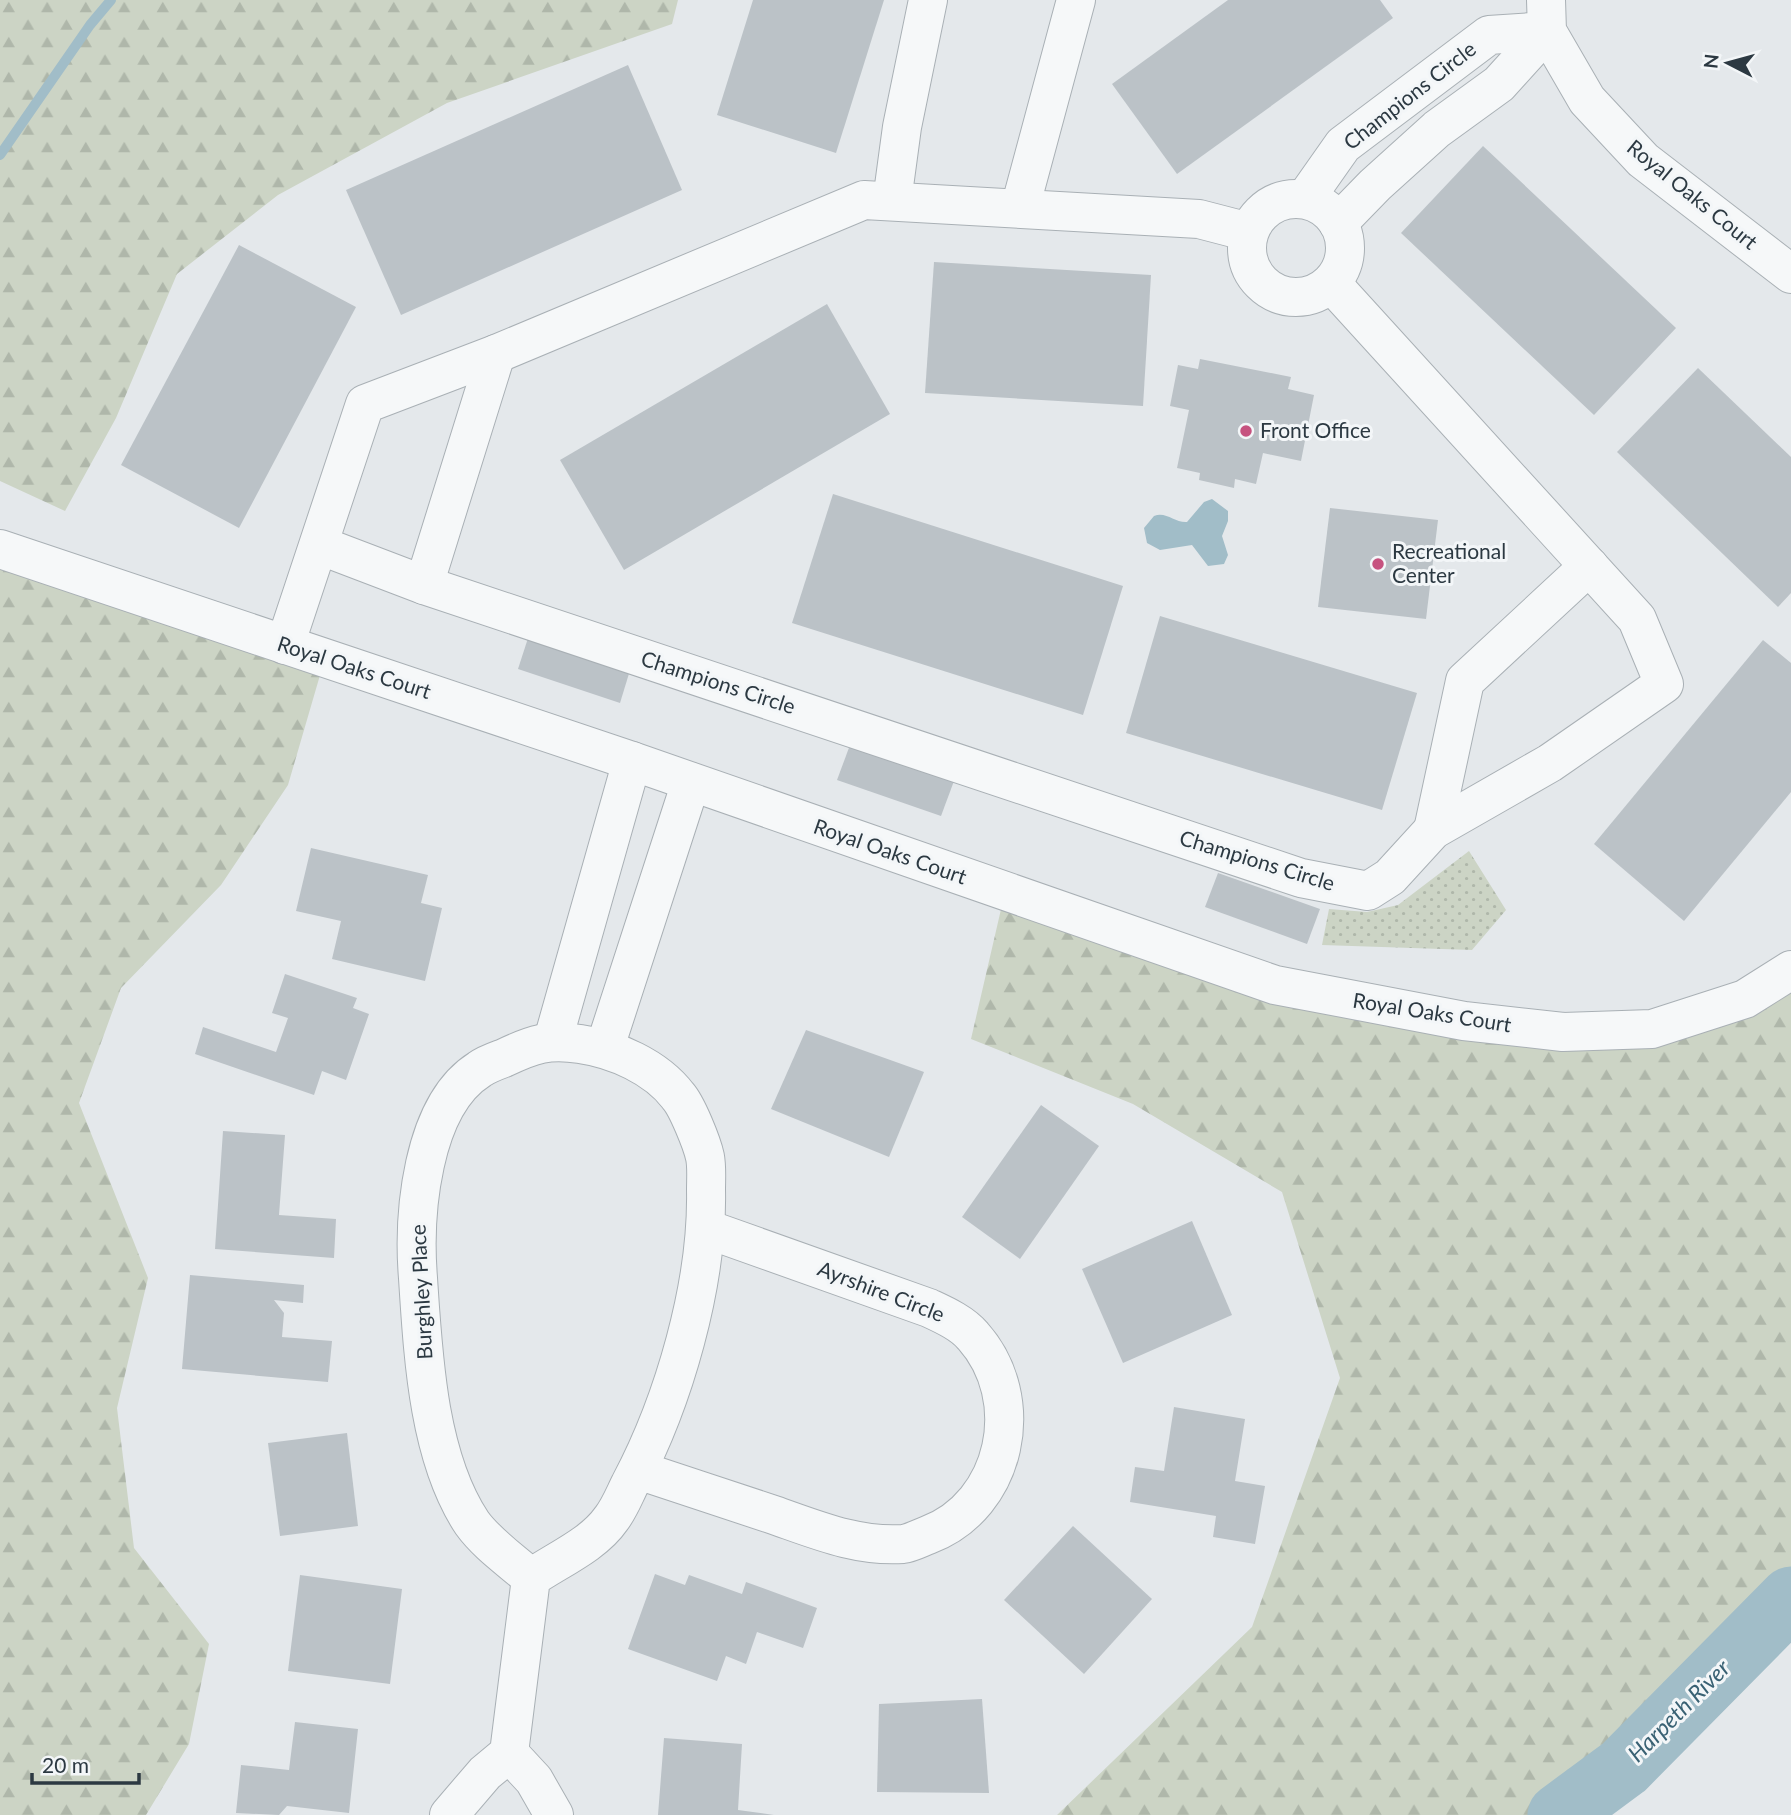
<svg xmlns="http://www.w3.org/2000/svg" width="1791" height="1815" viewBox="0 0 1791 1815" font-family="Lato,sans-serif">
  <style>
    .forest { fill: url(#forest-firs) }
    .park { fill: url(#park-dots) }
    .water { fill: #a1bdc8 }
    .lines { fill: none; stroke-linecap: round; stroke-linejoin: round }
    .stream { stroke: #a1bdc8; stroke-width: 10 }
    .river { stroke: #a1bdc8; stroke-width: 63 }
    .building { fill: #bbc2c7 }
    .minor-casing { stroke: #a9b0b5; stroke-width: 40 }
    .minor { stroke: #f6f8f9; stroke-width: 38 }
    .poi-dot { fill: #c6527f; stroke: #f3f6f8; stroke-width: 2.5 }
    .labels { text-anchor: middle; stroke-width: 6; stroke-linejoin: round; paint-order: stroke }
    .street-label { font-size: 21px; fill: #2c3942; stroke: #f3f6f8 }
    .poi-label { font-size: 21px; fill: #2c3942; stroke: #f3f6f8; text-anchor: start }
    .water-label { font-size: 23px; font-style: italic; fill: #396173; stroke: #f3f6f8 }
  </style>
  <defs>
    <pattern id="forest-firs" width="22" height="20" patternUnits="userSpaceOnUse" patternTransform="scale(1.75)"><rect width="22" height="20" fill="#ccd4c5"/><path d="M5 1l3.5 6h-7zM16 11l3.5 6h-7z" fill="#afb7aa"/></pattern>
    <pattern id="park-dots" width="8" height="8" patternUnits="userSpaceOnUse" patternTransform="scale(1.75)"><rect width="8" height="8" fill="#ccd4c5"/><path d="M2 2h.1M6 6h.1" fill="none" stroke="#afb7aa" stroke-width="1.8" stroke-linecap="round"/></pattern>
  </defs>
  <rect width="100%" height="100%" fill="#e4e8eb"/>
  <!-- forest -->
  <g class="forest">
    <path d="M 0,0 L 678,0 L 672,24 L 447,103 L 278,195 L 177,274 L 116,418 L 65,511 L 0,481 Z"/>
    <path d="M 0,549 L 325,658 L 288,785 L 221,885 L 121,988 L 79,1103 L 148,1278 L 117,1408 L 134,1548 L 209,1644 L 189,1744 L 146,1815 L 0,1815 Z"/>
    <path d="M 1005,892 L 1275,985 L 1652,1029 L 1791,970 L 1791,1598 L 1624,1767 L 1559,1815 L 1057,1815 L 1252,1627 L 1340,1378 L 1282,1192 L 1133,1104 L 971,1039 Z"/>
  </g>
  <!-- park -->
  <path class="park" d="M 1469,851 L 1506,910 L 1472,950 L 1322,945 L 1329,909 L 1367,912 L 1398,905 Z"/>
  <!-- water -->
  <path class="water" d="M 1212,499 L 1228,511 L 1228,521 L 1222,536 L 1228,555 L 1224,564 L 1208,566 L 1192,545 L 1160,550 L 1147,543 L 1144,528 L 1154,516 C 1166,511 1175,523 1187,522 L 1204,502 Z"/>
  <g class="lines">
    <!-- stream -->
    <path class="stream" d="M 0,155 L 90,25 L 111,0"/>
    <!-- river -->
    <path class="river" d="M 1559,1815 L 1624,1767 L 1791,1598"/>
  </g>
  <!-- building -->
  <g class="building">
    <path d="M 753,0 L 884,0 L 836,153 L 717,115 Z"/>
    <path d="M 1228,0 L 1380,0 L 1393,18 L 1177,174 L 1112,84 Z"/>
    <path d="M 628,65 L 682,190 L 401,315 L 346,190 Z"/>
    <path d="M 1483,146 L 1676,328 L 1594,415 L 1401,233 Z"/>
    <path d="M 239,245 L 356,307 L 239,528 L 121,465 Z"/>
    <path d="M 934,262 L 1151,275 L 1143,406 L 925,393 Z"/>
    <path d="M 827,304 L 890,414 L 624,570 L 560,460 Z"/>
    <path d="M 1200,359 L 1291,377 L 1288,389 L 1314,395 L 1301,461 L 1263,453 L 1256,484 L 1235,479 L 1234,488 L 1199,480 L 1200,473 L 1177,468 L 1189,410 L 1170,406 L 1178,365 L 1198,369 Z"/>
    <path d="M 1698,368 L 1791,457 L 1791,593 L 1778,607 L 1617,452 Z"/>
    <path d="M 833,494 L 1123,586 L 1083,715 L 792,623 Z"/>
    <path d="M 1330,508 L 1438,520 L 1426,619 L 1318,607 Z"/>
    <path d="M 1160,616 L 1417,693 L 1382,810 L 1126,733 Z"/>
    <path d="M 529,635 L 631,667 L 620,703 L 518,669 Z"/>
    <path d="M 1763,640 L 1791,663 L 1791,792 L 1684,921 L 1594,844 Z"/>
    <path d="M 850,745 L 954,781 L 941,816 L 837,780 Z"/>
    <path d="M 311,848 L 428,875 L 421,903 L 442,908 L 425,981 L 332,959 L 341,921 L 296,911 Z"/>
    <path d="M 1218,873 L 1320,909 L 1307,944 L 1205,907 Z"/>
    <path d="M 285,974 L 357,998 L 353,1008 L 369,1014 L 346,1080 L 322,1071 L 314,1095 L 195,1054 L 203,1027 L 276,1052 L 288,1018 L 272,1013 Z"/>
    <path d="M 806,1030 L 924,1072 L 889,1157 L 771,1109 Z"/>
    <path d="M 1041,1105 L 1099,1146 L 1020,1259 L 962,1217 Z"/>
    <path d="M 223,1131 L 285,1135 L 279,1215 L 336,1219 L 334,1258 L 215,1249 Z"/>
    <path d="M 1192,1221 L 1232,1315 L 1123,1363 L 1082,1269 Z"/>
    <path d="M 190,1275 L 304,1285 L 303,1303 L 274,1300 L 284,1313 L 282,1337 L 332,1341 L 328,1382 L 182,1369 Z"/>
    <path d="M 1174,1407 L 1245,1419 L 1235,1481 L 1265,1486 L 1255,1544 L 1213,1537 L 1216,1516 L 1130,1502 L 1135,1467 L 1164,1471 Z"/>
    <path d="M 347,1433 L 358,1526 L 280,1536 L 268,1443 Z"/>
    <path d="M 1073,1526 L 1152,1599 L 1084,1674 L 1004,1600 Z"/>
    <path d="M 655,1574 L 685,1585 L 689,1575 L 742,1594 L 746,1582 L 817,1608 L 803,1648 L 757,1632 L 746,1664 L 726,1656 L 717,1681 L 628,1649 Z"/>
    <path d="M 300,1575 L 402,1589 L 390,1684 L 288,1671 Z"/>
    <path d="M 982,1699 L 989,1793 L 877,1792 L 879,1704 Z"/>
    <path d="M 295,1722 L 358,1729 L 349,1813 L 287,1806 L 279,1815 L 236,1813 L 241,1765 L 289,1770 Z"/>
    <path d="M 664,1738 L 742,1744 L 738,1810 L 774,1815 L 658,1815 Z"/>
  </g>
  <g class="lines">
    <!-- minor casing -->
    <g class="minor-casing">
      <g id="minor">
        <path d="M 1546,0 L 1547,31 L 1587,100 L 1643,160 L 1791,274"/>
        <circle cx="1296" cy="248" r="49"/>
        <path d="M 1305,199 L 1343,145 L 1489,35 L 1547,31"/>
        <path d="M 892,201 L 902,127 L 928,0"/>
        <path d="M 1020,208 L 1076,0"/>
        <path d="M 1338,223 L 1375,185 L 1437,129 L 1499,84 L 1547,31"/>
        <path d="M 319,545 L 424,585 L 1301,878 L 1368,891 L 1390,877 L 1433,830 L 1550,763 L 1664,684 L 1637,619 L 1331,283"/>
        <path d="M 0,549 L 632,761 L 1275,985 L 1464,1021 L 1563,1032 L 1652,1029 L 1745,999 L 1791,970"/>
        <path d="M 424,585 L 496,354"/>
        <path d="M 285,645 L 365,404 L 496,354 L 864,200 L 1199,219 L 1249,232"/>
        <path d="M 1433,830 L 1465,681 L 1589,566"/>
        <path d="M 553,1040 L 632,761"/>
        <path d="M 605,1047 L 691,782"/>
        <path d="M 638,1470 C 683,1485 729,1500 774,1515 C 817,1530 857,1547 903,1544 C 911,1543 920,1538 928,1535 C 1007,1505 1029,1399 973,1336 C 962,1323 944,1315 929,1308 L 707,1229"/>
        <path d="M 509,1753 L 534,1780 L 554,1815"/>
        <path d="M 449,1815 L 485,1773 L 509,1753 L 531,1578 C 512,1561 487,1544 472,1523 C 428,1457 423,1355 418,1278 C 413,1216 421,1106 480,1069 C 487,1064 496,1061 504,1058 C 533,1044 549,1039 580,1044 C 615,1049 656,1067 678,1096 C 687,1106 702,1143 705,1157 C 707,1167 706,1179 706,1190 C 708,1284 674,1401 630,1484 C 624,1496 619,1509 611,1519 C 593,1545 557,1560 531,1578"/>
      </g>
    </g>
    <!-- minor -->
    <use href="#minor" class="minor"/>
  </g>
  <!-- markers -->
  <g class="poi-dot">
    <circle cx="1246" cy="431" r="7"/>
    <circle cx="1378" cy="564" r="7"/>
  </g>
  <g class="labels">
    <!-- street labels -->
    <g class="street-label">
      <text transform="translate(1410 96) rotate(-38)" y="7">Champions Circle</text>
      <text transform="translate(1692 195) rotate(39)" y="7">Royal Oaks Court</text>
      <text transform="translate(354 668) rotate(18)" y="7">Royal Oaks Court</text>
      <text transform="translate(718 683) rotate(18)" y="7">Champions Circle</text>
      <text transform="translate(890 852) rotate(19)" y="7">Royal Oaks Court</text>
      <text transform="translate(1257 861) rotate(17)" y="7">Champions Circle</text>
      <text transform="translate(1432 1013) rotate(9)" y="7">Royal Oaks Court</text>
      <text transform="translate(422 1292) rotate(-93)" y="7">Burghley Place</text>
      <text transform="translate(881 1292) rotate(21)" y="7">Ayrshire Circle</text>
    </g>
    <!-- poi labels -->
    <g class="poi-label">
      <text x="1260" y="438">Front Office</text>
      <text x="1392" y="559">Recreational<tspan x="1392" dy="24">Center</tspan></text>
    </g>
    <!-- water labels -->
    <g class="water-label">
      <text transform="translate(1679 1711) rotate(-45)" y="8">Harpeth River</text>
    </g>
  </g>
  <!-- north arrow -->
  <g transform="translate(1728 63) rotate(276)" stroke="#f3f6f8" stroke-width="5" paint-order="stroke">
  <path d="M0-5L12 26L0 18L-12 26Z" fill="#2c3942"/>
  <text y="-10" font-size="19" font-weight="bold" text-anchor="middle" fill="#2c3942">N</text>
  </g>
  <!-- scale -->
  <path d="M32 1773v10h107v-10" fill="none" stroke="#2c3942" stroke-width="3.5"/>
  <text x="42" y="1773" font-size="21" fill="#2c3942" stroke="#f3f6f8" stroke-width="5" paint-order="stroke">20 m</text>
</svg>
